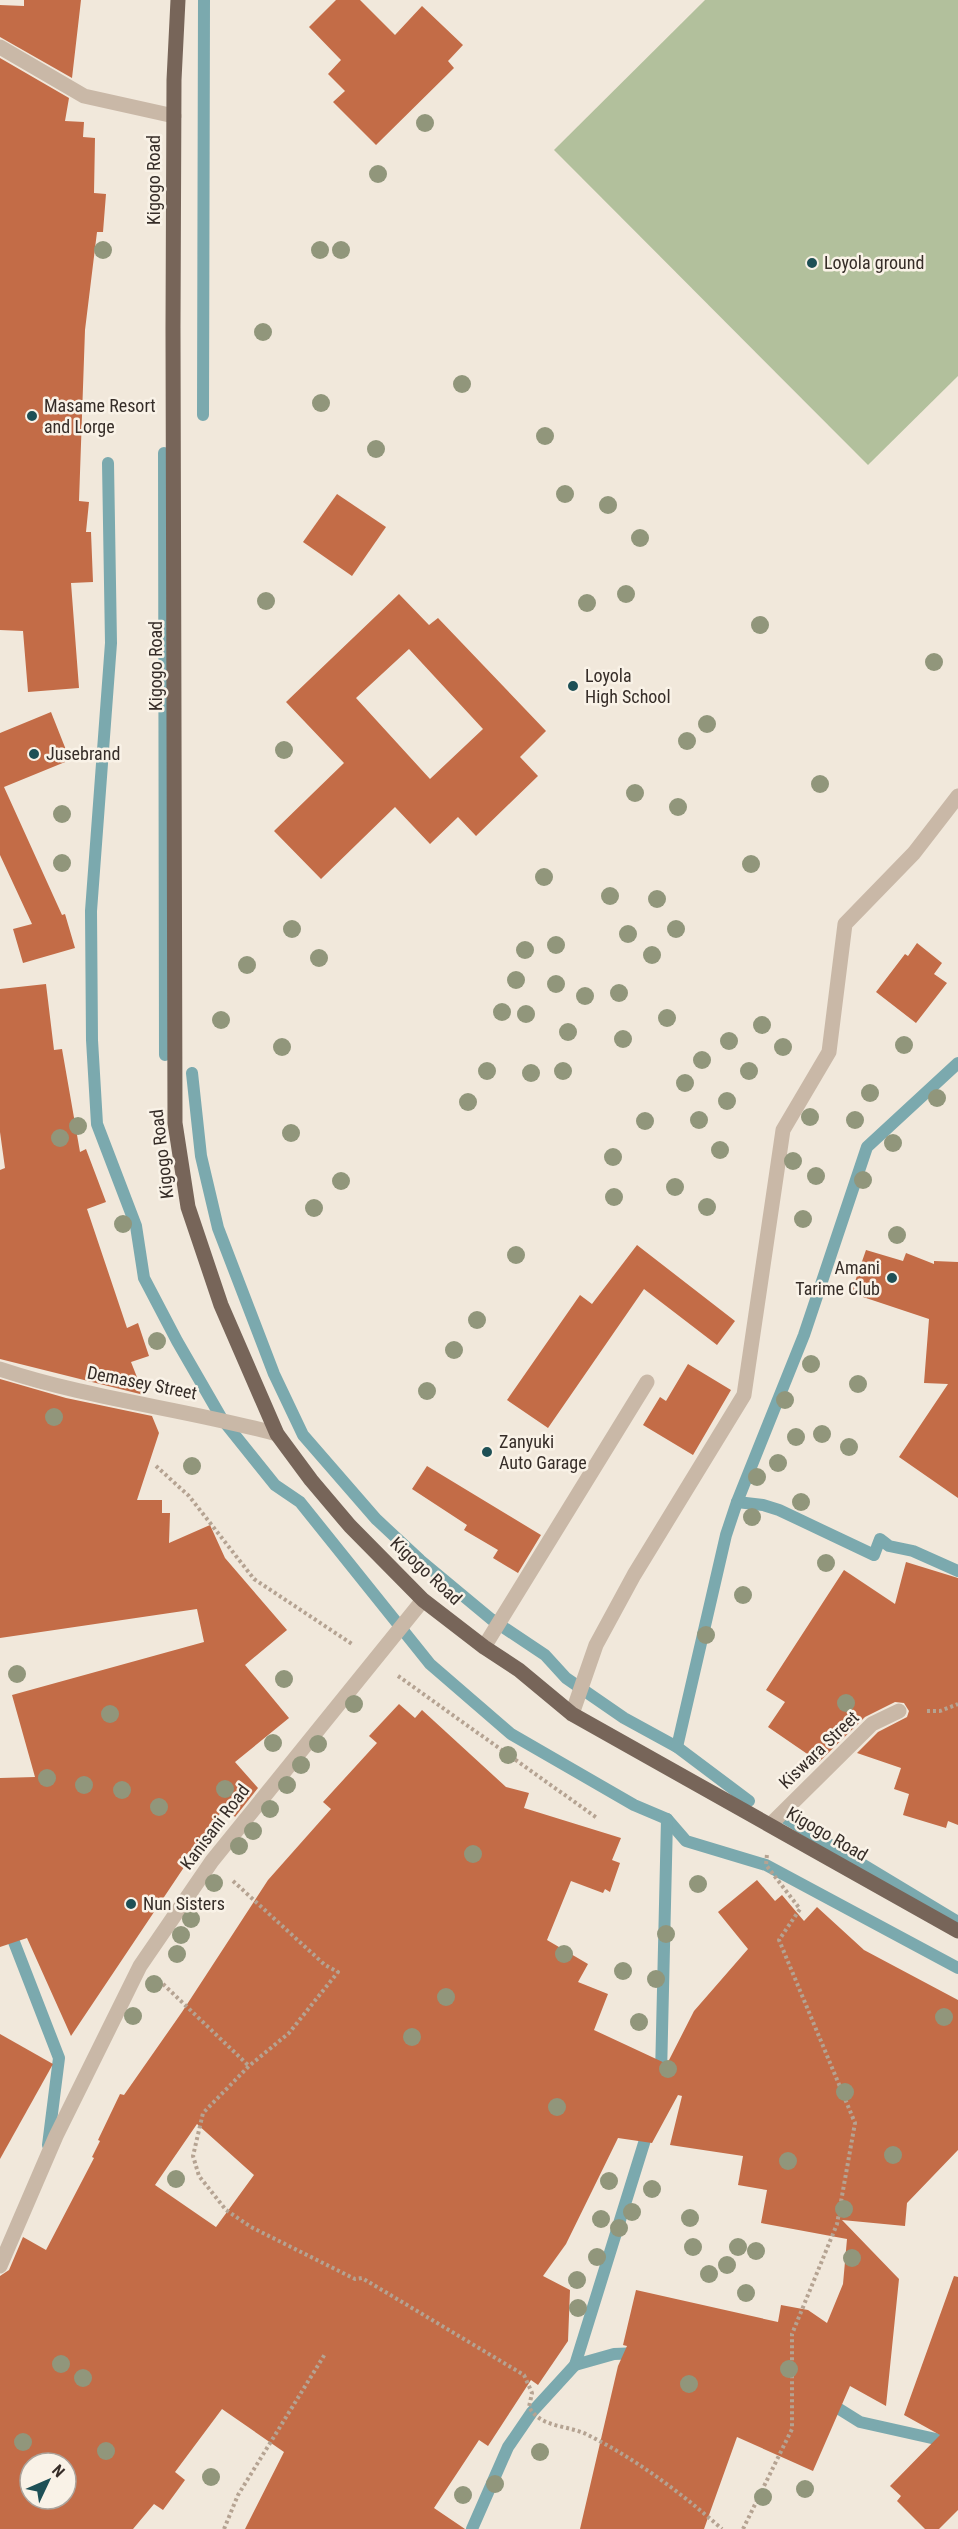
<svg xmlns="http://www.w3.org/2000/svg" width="958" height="2529" viewBox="0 0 958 2529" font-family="'Roboto Condensed',sans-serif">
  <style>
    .green { fill: #b2c09c }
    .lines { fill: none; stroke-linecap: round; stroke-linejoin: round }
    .stream { stroke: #7ba9ae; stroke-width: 12 }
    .building { fill: #c36c47; fill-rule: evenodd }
    .path { stroke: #b5a392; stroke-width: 4; stroke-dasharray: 3 3; stroke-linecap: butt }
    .minor { stroke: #c9b8a7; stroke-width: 15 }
    .major { stroke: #776559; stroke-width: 15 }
    .tree { fill: #91967b }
    .poi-dot { fill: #1e5056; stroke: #f9f2e7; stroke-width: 2 }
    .labels { text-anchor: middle; stroke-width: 5; stroke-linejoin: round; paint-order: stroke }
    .street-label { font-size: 18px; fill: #362d28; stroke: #f9f2e7 }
    .poi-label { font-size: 18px; fill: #362d28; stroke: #f9f2e7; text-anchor: start }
  </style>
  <rect width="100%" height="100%" fill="#f1e8db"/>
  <!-- green -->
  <path class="green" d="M 705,0 L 958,0 L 958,376 L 868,465 L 554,150 Z"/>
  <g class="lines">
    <!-- stream -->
    <g class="stream">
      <path d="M 203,415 L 204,0"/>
      <path d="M 164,453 L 165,1055"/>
      <path d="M 108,463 L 111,643 L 91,911 L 92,1040 L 97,1124 L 136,1226 L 144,1278 L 177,1341 L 222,1419 L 275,1485 L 300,1502 L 430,1664 L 511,1734 L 634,1805 L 667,1819 L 686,1841 L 766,1865 L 958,1968"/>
      <path d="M 192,1073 L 201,1156 L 218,1228 L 274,1374 L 303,1435 L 376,1519 L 420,1560 L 491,1619 L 545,1655 L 566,1678 L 624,1718 L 677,1747 L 749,1801"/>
      <path d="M 737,1502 L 763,1505 L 779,1510 L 874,1555 L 880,1539 L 889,1546 L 913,1551 L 958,1571"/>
      <path d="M 677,1747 L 726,1535 L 737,1502 L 804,1335 L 867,1147 L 958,1063"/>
      <path d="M 782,1816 L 958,1922"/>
      <path d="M 0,1906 L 59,2058 L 48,2145"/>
      <path d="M 661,2075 L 667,1819"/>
      <path d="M 575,2365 L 614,2354 L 640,2353"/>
      <path d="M 828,2402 L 860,2422 L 936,2439 L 958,2459"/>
      <path d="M 472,2529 L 508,2447 L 532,2412 L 575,2365 L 649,2127"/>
    </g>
  </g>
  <!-- building -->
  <g class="building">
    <path d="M 24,0 L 81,0 L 72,78 L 0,37 L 0,5 L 24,6 Z"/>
    <path d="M 336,0 L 360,0 L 395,35 L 422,6 L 463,45 L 448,61 L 454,68 L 376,145 L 333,102 L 345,91 L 328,74 L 341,60 L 309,27 Z"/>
    <path d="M 0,58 L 69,98 L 65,121 L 84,122 L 83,137 L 95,138 L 94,193 L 106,194 L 103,232 L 97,232 L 85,330 L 79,501 L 89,502 L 86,532 L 91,532 L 93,582 L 71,583 L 79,688 L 28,692 L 23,631 L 0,630 Z"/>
    <path d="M 337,494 L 386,527 L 352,576 L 303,542 Z"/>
    <path d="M 399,594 L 429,625 L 438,618 L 546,731 L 520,757 L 538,776 L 476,836 L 458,817 L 430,844 L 395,807 L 321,879 L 274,831 L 344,763 L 286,702 ZM 409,649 L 483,729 L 430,779 L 356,698 Z"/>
    <path d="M 51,712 L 70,760 L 4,787 L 62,915 L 65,914 L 75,948 L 23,963 L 13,929 L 32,924 L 0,855 L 0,733 Z"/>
    <path d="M 917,943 L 942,963 L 934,974 L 947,983 L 916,1023 L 876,992 L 905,954 L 908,956 Z"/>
    <path d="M 46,984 L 54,1050 L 62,1049 L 80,1152 L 86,1149 L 106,1202 L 87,1209 L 127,1328 L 138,1323 L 149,1356 L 131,1362 L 144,1395 L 0,1359 L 0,1170 L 5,1168 L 0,1132 L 0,989 Z"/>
    <path d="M 637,1245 L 735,1321 L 717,1345 L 644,1289 L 548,1428 L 507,1400 L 580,1295 L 592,1304 Z"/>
    <path d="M 866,1250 L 903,1261 L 906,1253 L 934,1264 L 934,1261 L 958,1262 L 958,1498 L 899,1457 L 948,1384 L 924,1383 L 929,1319 L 851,1293 Z"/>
    <path d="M 688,1364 L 731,1390 L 693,1455 L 643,1425 L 660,1397 L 666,1401 Z"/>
    <path d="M 0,1379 L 66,1398 L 152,1416 L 159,1433 L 137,1500 L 162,1500 L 162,1513 L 170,1513 L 169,1543 L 210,1525 L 225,1558 L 287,1630 L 245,1665 L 289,1718 L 235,1762 L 258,1788 L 235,1817 L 225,1806 L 71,2036 L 27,1938 L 0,1947 L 0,1778 L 35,1777 L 12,1695 L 204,1642 L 197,1609 L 0,1638 Z"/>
    <path d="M 427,1466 L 541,1535 L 518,1573 L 493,1558 L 498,1550 L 464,1530 L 467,1525 L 412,1489 Z"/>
    <path d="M 906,1562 L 958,1578 L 958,1825 L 948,1821 L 946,1828 L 903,1815 L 909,1794 L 894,1789 L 901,1768 L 857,1753 L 878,1732 L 907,1717 L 909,1711 L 904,1703 L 895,1702 L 865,1717 L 819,1762 L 768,1727 L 785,1702 L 766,1690 L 844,1570 L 895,1604 Z"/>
    <path d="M 399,1704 L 415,1718 L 422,1710 L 506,1787 L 529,1793 L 524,1808 L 621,1838 L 612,1860 L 620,1863 L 610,1892 L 605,1889 L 603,1893 L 571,1881 L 547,1940 L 588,1964 L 578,1982 L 608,1994 L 594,2030 L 667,2064 L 694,2011 L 748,1949 L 718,1912 L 757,1880 L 775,1901 L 782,1895 L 804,1921 L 817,1907 L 864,1950 L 958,2000 L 958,2150 L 907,2203 L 905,2226 L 842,2220 L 899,2279 L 886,2406 L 850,2386 L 813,2471 L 737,2437 L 704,2529 L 580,2529 L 618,2366 L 627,2346 L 623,2345 L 636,2290 L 778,2322 L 781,2305 L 808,2310 L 827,2323 L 843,2284 L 847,2239 L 761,2223 L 767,2190 L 738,2185 L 743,2156 L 670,2145 L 682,2096 L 678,2095 L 652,2143 L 618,2138 L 566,2244 L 543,2276 L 570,2290 L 568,2341 L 538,2385 L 531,2380 L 488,2446 L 479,2440 L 434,2508 L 465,2529 L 245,2529 L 284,2452 L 222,2409 L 175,2472 L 185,2480 L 163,2510 L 154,2504 L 133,2529 L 0,2529 L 0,2276 L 9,2270 L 23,2237 L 46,2250 L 94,2158 L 92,2157 L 100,2141 L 98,2140 L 120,2094 L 124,2095 L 182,2012 L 268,1880 L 331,1809 L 323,1802 L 377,1743 L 369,1736 ZM 197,2124 L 254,2175 L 216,2227 L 155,2185 ZM 30,2463 L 66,2463 L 66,2499 L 30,2499 Z"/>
    <path d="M 0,2034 L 53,2064 L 0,2159 Z"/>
    <path d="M 954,2276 L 958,2277 L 958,2510 L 939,2529 L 925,2529 L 897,2501 L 901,2496 L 890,2486 L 940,2435 L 904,2415 Z"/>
  </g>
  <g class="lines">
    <!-- path -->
    <g class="path">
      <path d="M 156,1466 L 189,1496 L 254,1579 L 352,1644"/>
      <path d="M 398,1676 L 597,1818"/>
      <path d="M 927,1711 L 940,1711 L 958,1704"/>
      <path d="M 233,1881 L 325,1965 L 338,1972 L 289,2033 L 249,2066 L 203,2113 L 193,2156 L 199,2176 L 226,2210 L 251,2227 L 355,2279 L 362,2278 L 524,2375 L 532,2393 L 529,2407 C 541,2428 567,2425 586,2434 C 636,2459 680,2492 722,2529"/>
      <path d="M 163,1984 L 249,2066"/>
      <path d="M 224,2529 L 238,2495 L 325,2354"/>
      <path d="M 743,2529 L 792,2429 L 792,2334 L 837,2224 L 855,2123 L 779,1940 L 800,1909 L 766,1865 L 767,1854"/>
    </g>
    <!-- minor -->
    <g class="minor">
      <path d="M 0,47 L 84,96 L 174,116"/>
      <path d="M 0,1369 C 90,1399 186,1409 277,1434"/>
      <path d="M 484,1647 L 647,1382"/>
      <path d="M 572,1714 L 596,1645 L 634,1575 L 744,1395 L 783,1130 L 829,1052 L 845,924 L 914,853 L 958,796"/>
      <path d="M 771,1824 L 872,1724 L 899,1711"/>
      <path d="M 0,2266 L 56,2136 L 140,1966 L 212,1861 L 423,1600"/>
    </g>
    <!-- major -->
    <path class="major" d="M 178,0 L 174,80 L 173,328 L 175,1123 L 188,1207 L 221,1305 L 277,1434 L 311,1480 L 350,1526 L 423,1600 L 484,1647 L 519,1670 L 572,1714 L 958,1931"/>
  </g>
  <!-- trees -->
  <g class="tree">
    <circle cx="425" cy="123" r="9"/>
    <circle cx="378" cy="174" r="9"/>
    <circle cx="103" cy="250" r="9"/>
    <circle cx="320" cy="250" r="9"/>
    <circle cx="341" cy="250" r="9"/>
    <circle cx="263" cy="332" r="9"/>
    <circle cx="462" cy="384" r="9"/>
    <circle cx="321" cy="403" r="9"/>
    <circle cx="545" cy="436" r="9"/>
    <circle cx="376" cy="449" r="9"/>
    <circle cx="565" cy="494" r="9"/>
    <circle cx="608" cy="505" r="9"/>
    <circle cx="640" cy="538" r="9"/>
    <circle cx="626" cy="594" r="9"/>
    <circle cx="266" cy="601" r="9"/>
    <circle cx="587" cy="603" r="9"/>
    <circle cx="760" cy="625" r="9"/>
    <circle cx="934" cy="662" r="9"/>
    <circle cx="707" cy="724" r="9"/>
    <circle cx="687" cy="741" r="9"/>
    <circle cx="284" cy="750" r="9"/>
    <circle cx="820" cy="784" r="9"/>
    <circle cx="635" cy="793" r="9"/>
    <circle cx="678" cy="807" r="9"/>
    <circle cx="62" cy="814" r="9"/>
    <circle cx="62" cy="863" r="9"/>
    <circle cx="751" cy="864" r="9"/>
    <circle cx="544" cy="877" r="9"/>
    <circle cx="610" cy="896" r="9"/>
    <circle cx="657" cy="899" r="9"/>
    <circle cx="292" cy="929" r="9"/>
    <circle cx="676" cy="929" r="9"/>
    <circle cx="628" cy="934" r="9"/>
    <circle cx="556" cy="945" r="9"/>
    <circle cx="525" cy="950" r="9"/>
    <circle cx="652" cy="955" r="9"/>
    <circle cx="319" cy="958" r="9"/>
    <circle cx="247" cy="965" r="9"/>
    <circle cx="516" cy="980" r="9"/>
    <circle cx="556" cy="984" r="9"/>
    <circle cx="619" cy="993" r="9"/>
    <circle cx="585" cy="996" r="9"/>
    <circle cx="502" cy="1012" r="9"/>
    <circle cx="526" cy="1014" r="9"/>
    <circle cx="667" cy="1018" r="9"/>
    <circle cx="221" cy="1020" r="9"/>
    <circle cx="762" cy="1025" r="9"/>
    <circle cx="568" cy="1032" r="9"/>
    <circle cx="623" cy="1039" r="9"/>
    <circle cx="729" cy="1041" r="9"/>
    <circle cx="904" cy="1045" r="9"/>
    <circle cx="282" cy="1047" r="9"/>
    <circle cx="783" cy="1047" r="9"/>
    <circle cx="702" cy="1060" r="9"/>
    <circle cx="487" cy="1071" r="9"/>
    <circle cx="563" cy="1071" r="9"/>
    <circle cx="749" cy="1071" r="9"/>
    <circle cx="531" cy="1073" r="9"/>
    <circle cx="685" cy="1083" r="9"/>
    <circle cx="870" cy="1093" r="9"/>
    <circle cx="937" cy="1098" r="9"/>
    <circle cx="727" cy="1101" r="9"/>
    <circle cx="468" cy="1102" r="9"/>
    <circle cx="810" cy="1117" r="9"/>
    <circle cx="699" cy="1120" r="9"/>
    <circle cx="855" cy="1120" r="9"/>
    <circle cx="645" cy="1121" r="9"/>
    <circle cx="78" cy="1126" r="9"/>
    <circle cx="291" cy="1133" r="9"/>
    <circle cx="60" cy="1138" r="9"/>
    <circle cx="893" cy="1143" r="9"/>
    <circle cx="720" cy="1150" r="9"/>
    <circle cx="613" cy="1157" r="9"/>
    <circle cx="793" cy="1161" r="9"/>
    <circle cx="816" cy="1176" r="9"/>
    <circle cx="863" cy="1180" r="9"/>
    <circle cx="341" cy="1181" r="9"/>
    <circle cx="675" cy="1187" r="9"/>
    <circle cx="614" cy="1197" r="9"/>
    <circle cx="707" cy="1207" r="9"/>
    <circle cx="314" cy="1208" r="9"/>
    <circle cx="803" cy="1219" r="9"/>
    <circle cx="123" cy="1224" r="9"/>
    <circle cx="897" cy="1235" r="9"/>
    <circle cx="516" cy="1255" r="9"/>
    <circle cx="477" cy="1320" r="9"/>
    <circle cx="157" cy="1341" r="9"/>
    <circle cx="454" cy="1350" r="9"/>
    <circle cx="811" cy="1364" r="9"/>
    <circle cx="858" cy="1384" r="9"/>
    <circle cx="427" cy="1391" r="9"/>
    <circle cx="785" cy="1400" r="9"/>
    <circle cx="54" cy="1417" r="9"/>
    <circle cx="822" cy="1434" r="9"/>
    <circle cx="796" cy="1437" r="9"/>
    <circle cx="849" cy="1447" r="9"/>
    <circle cx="778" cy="1463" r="9"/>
    <circle cx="192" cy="1466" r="9"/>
    <circle cx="757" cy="1477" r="9"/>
    <circle cx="801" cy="1502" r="9"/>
    <circle cx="752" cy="1517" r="9"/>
    <circle cx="826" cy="1563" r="9"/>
    <circle cx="743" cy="1595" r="9"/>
    <circle cx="706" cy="1635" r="9"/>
    <circle cx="17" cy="1674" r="9"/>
    <circle cx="284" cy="1679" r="9"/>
    <circle cx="846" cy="1703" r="9"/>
    <circle cx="354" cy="1704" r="9"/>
    <circle cx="110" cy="1714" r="9"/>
    <circle cx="273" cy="1743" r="9"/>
    <circle cx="318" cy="1744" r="9"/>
    <circle cx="508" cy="1755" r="9"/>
    <circle cx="301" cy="1765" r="9"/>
    <circle cx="47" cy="1778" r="9"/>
    <circle cx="84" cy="1785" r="9"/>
    <circle cx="287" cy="1785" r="9"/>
    <circle cx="225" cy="1789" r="9"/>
    <circle cx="122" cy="1790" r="9"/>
    <circle cx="159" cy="1807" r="9"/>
    <circle cx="270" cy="1809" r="9"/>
    <circle cx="253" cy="1831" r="9"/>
    <circle cx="239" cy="1846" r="9"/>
    <circle cx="473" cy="1854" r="9"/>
    <circle cx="214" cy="1883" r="9"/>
    <circle cx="698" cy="1884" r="9"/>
    <circle cx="191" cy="1919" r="9"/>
    <circle cx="666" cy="1934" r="9"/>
    <circle cx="181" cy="1935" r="9"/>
    <circle cx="177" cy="1954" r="9"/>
    <circle cx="564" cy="1954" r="9"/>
    <circle cx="623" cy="1971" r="9"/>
    <circle cx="656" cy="1979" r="9"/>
    <circle cx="154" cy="1984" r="9"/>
    <circle cx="446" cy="1997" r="9"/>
    <circle cx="133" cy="2016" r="9"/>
    <circle cx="944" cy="2017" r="9"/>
    <circle cx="639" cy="2022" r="9"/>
    <circle cx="412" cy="2037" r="9"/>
    <circle cx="668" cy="2069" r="9"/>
    <circle cx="845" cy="2092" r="9"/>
    <circle cx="557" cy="2107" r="9"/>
    <circle cx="893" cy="2155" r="9"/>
    <circle cx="788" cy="2161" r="9"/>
    <circle cx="176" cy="2179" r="9"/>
    <circle cx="609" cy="2181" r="9"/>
    <circle cx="652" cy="2189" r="9"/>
    <circle cx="844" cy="2209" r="9"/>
    <circle cx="632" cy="2212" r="9"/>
    <circle cx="690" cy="2218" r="9"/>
    <circle cx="601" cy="2219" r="9"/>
    <circle cx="619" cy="2228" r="9"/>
    <circle cx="693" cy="2247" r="9"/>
    <circle cx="738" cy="2247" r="9"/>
    <circle cx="756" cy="2251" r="9"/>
    <circle cx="597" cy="2257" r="9"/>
    <circle cx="852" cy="2258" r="9"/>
    <circle cx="727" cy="2265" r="9"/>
    <circle cx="709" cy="2274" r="9"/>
    <circle cx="577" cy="2280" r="9"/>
    <circle cx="746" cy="2293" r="9"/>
    <circle cx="578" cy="2308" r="9"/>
    <circle cx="61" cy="2364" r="9"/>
    <circle cx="789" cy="2369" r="9"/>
    <circle cx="83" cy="2378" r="9"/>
    <circle cx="689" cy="2384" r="9"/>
    <circle cx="23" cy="2442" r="9"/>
    <circle cx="106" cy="2451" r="9"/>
    <circle cx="540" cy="2452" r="9"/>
    <circle cx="211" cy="2477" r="9"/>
    <circle cx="495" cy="2484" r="9"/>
    <circle cx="805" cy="2489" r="9"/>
    <circle cx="463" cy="2495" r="9"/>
    <circle cx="763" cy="2497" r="9"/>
  </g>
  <!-- markers -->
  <g class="poi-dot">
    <circle cx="812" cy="263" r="6"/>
    <circle cx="32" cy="416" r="6"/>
    <circle cx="573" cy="686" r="6"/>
    <circle cx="34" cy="754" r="6"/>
    <circle cx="892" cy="1278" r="6"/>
    <circle cx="487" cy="1452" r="6"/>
    <circle cx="131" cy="1904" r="6"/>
  </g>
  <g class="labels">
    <!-- street labels -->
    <g class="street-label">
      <text transform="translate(154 180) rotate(-90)" y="6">Kigogo Road</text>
      <text transform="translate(156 666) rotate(-90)" y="6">Kigogo Road</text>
      <text transform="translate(162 1154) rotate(-97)" y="6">Kigogo Road</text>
      <text transform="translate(142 1383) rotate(11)" y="6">Demasey Street</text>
      <text transform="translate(426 1571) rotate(43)" y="6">Kigogo Road</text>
      <text transform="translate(819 1750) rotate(-44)" y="6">Kiswara Street</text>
      <text transform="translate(215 1827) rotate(-53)" y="6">Kanisani Road</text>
      <text transform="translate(827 1834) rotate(30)" y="6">Kigogo Road</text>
    </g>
    <!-- poi labels -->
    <g class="poi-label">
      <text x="824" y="269">Loyola ground</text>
      <text x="44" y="412">Masame Resort<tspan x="44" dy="21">and Lorge</tspan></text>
      <text x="585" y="682">Loyola<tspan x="585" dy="21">High School</tspan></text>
      <text x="46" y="760">Jusebrand</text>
      <text x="880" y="1274" text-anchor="end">Amani<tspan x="880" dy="21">Tarime Club</tspan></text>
      <text x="499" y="1448">Zanyuki<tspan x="499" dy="21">Auto Garage</tspan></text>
      <text x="143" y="1910">Nun Sisters</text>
    </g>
  </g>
  <!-- north arrow -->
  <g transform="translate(48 2481) rotate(46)"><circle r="28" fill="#f9f2e7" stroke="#aba39b" stroke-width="1.5"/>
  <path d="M0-4.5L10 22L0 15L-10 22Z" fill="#1e5056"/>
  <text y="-9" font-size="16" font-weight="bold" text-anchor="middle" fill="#362d28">N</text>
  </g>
</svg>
